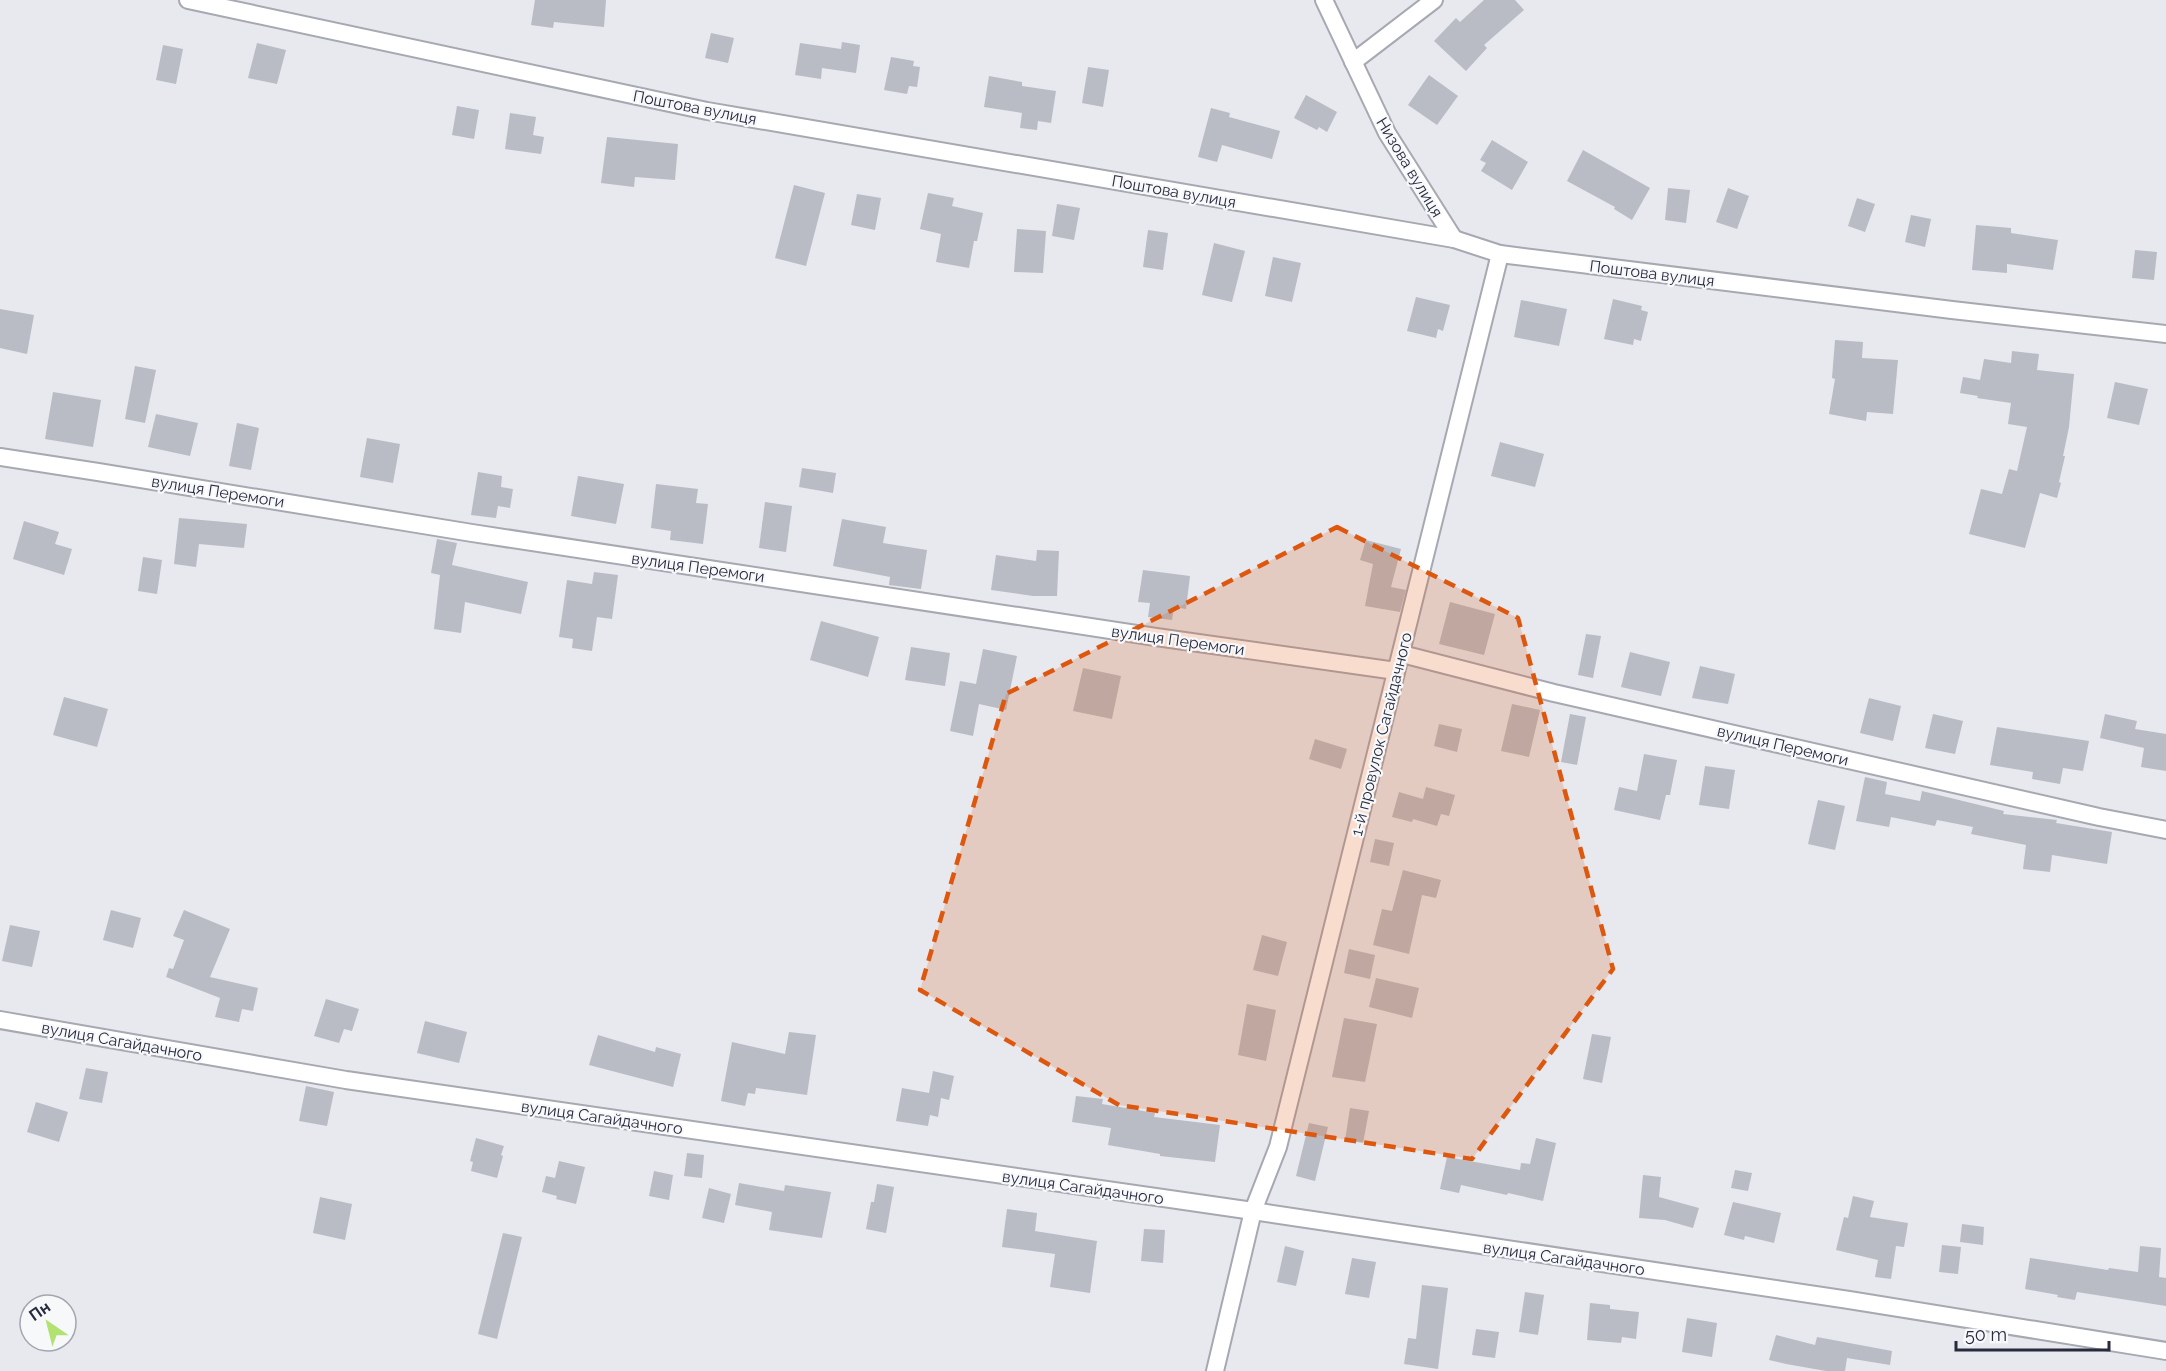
<svg xmlns="http://www.w3.org/2000/svg" width="2166" height="1371" viewBox="0 0 2166 1371" font-family="Raleway,sans-serif">
  <style>
    .building { fill: #b9bcc5 }
    .lines { fill: none; stroke-linecap: round; stroke-linejoin: round }
    .minor-casing { stroke: #a6a8b2; stroke-width: 20 }
    .minor { stroke: #fff; stroke-width: 16 }
    .marked { fill: #de570e; fill-opacity: 0.2; stroke: #de570e; stroke-width: 4.5; stroke-dasharray: 12 8; stroke-linejoin: round }
    .labels { text-anchor: middle; stroke-width: 4.5; stroke-linejoin: round; paint-order: stroke }
    .street-label { font-size: 16px; fill: #282a3e; stroke: #f7f8fa }
  </style>
  <rect width="100%" height="100%" fill="#e7e9ee"/>
  <!-- building -->
  <g class="building">
    <path d="M 535,0 L 606,0 L 604,27 L 554,22 L 553,28 L 531,25 Z"/>
    <path d="M 1484,0 L 1515,0 L 1524,10 L 1484,45 L 1487,48 L 1466,71 L 1434,41 L 1456,18 L 1460,22 Z"/>
    <path d="M 711,33 L 734,38 L 728,63 L 705,58 Z"/>
    <path d="M 842,42 L 860,45 L 856,73 L 822,68 L 821,79 L 795,75 L 800,43 L 841,49 Z"/>
    <path d="M 257,43 L 286,50 L 277,84 L 248,78 Z"/>
    <path d="M 163,45 L 183,49 L 176,84 L 156,80 Z"/>
    <path d="M 891,57 L 914,61 L 913,66 L 920,67 L 917,87 L 909,86 L 907,94 L 884,90 Z"/>
    <path d="M 1088,67 L 1109,70 L 1103,107 L 1082,103 Z"/>
    <path d="M 1429,75 L 1458,96 L 1437,125 L 1408,105 Z"/>
    <path d="M 989,76 L 1022,82 L 1022,86 L 1056,91 L 1051,123 L 1038,121 L 1037,130 L 1020,128 L 1022,113 L 984,107 Z"/>
    <path d="M 1306,95 L 1337,112 L 1327,132 L 1319,127 L 1317,130 L 1294,118 Z"/>
    <path d="M 457,106 L 479,110 L 474,139 L 452,135 Z"/>
    <path d="M 1211,108 L 1230,113 L 1229,117 L 1280,131 L 1272,159 L 1222,145 L 1217,162 L 1198,157 Z"/>
    <path d="M 510,113 L 536,117 L 533,135 L 544,137 L 541,154 L 505,149 Z"/>
    <path d="M 607,137 L 678,144 L 675,180 L 635,177 L 634,187 L 601,183 Z"/>
    <path d="M 1492,140 L 1528,162 L 1512,190 L 1481,171 L 1486,163 L 1480,160 Z"/>
    <path d="M 1583,150 L 1650,188 L 1632,220 L 1614,209 L 1615,207 L 1567,181 Z"/>
    <path d="M 794,185 L 825,193 L 806,266 L 775,258 Z"/>
    <path d="M 1668,188 L 1690,190 L 1686,223 L 1665,220 Z"/>
    <path d="M 1728,188 L 1749,196 L 1737,229 L 1716,222 Z"/>
    <path d="M 928,193 L 954,198 L 952,206 L 983,213 L 977,241 L 974,241 L 969,268 L 936,262 L 941,234 L 920,229 Z"/>
    <path d="M 857,194 L 881,198 L 875,230 L 851,225 Z"/>
    <path d="M 1857,198 L 1875,204 L 1865,232 L 1848,226 Z"/>
    <path d="M 1057,204 L 1080,208 L 1074,240 L 1052,236 Z"/>
    <path d="M 1911,215 L 1931,219 L 1925,247 L 1905,242 Z"/>
    <path d="M 1976,225 L 2011,228 L 2011,233 L 2058,240 L 2053,270 L 2007,264 L 2007,273 L 1972,270 Z"/>
    <path d="M 1017,229 L 1046,231 L 1043,273 L 1014,272 Z"/>
    <path d="M 1148,230 L 1168,233 L 1163,270 L 1143,267 Z"/>
    <path d="M 1214,243 L 1245,251 L 1232,302 L 1202,295 Z"/>
    <path d="M 2135,250 L 2157,252 L 2154,280 L 2132,278 Z"/>
    <path d="M 1273,257 L 1301,263 L 1292,302 L 1265,296 Z"/>
    <path d="M 1416,297 L 1450,305 L 1443,331 L 1438,329 L 1436,338 L 1407,331 Z"/>
    <path d="M 1613,299 L 1642,306 L 1641,310 L 1648,312 L 1641,341 L 1634,339 L 1633,345 L 1604,339 Z"/>
    <path d="M 1521,300 L 1567,309 L 1559,346 L 1514,337 Z"/>
    <path d="M 0,309 L 34,315 L 27,354 L 0,348 Z"/>
    <path d="M 1835,340 L 1863,342 L 1862,358 L 1898,360 L 1893,414 L 1867,412 L 1866,421 L 1829,414 L 1835,379 L 1832,378 Z"/>
    <path d="M 2012,351 L 2039,354 L 2037,370 L 2074,374 L 2069,427 L 2063,456 L 2065,456 L 2059,482 L 2061,483 L 2057,498 L 2040,493 L 2025,548 L 1969,534 L 1981,489 L 2002,494 L 2009,469 L 2017,471 L 2027,427 L 2008,424 L 2011,403 L 1977,398 L 1978,396 L 1960,393 L 1963,377 L 1980,380 L 1984,359 L 2011,363 Z"/>
    <path d="M 135,366 L 156,370 L 145,423 L 125,419 Z"/>
    <path d="M 2115,382 L 2148,389 L 2139,425 L 2107,418 Z"/>
    <path d="M 53,392 L 101,400 L 93,447 L 45,439 Z"/>
    <path d="M 156,414 L 198,423 L 190,456 L 148,447 Z"/>
    <path d="M 237,423 L 259,428 L 251,470 L 229,466 Z"/>
    <path d="M 367,438 L 400,444 L 393,483 L 360,477 Z"/>
    <path d="M 1500,442 L 1544,454 L 1535,487 L 1491,476 Z"/>
    <path d="M 802,468 L 836,473 L 833,493 L 799,487 Z"/>
    <path d="M 478,472 L 502,476 L 501,487 L 513,489 L 510,508 L 498,506 L 496,518 L 471,515 Z"/>
    <path d="M 578,476 L 624,484 L 616,524 L 571,516 Z"/>
    <path d="M 656,484 L 698,489 L 696,503 L 708,504 L 703,544 L 670,540 L 671,531 L 651,528 Z"/>
    <path d="M 765,502 L 792,506 L 786,552 L 759,548 Z"/>
    <path d="M 179,518 L 247,524 L 244,548 L 199,544 L 196,567 L 174,564 Z"/>
    <path d="M 842,519 L 886,527 L 883,543 L 927,550 L 921,589 L 889,585 L 890,577 L 833,566 Z"/>
    <path d="M 24,521 L 59,532 L 55,544 L 72,549 L 64,575 L 13,559 Z"/>
    <path d="M 437,539 L 457,543 L 452,565 L 528,582 L 521,614 L 465,602 L 461,633 L 434,629 L 440,575 L 431,573 Z"/>
    <path d="M 1366,540 L 1401,549 L 1391,587 L 1406,590 L 1400,612 L 1365,606 L 1373,564 L 1360,560 Z"/>
    <path d="M 1037,550 L 1059,551 L 1057,596 L 1033,596 L 991,590 L 996,555 L 1036,561 Z"/>
    <path d="M 143,557 L 162,560 L 157,594 L 138,591 Z"/>
    <path d="M 1143,570 L 1190,576 L 1186,609 L 1174,607 L 1172,620 L 1148,617 L 1150,603 L 1138,602 Z"/>
    <path d="M 594,572 L 618,575 L 612,619 L 597,617 L 592,651 L 572,648 L 573,639 L 559,637 L 567,580 L 592,584 Z"/>
    <path d="M 1450,602 L 1495,614 L 1484,655 L 1439,644 Z"/>
    <path d="M 821,621 L 879,637 L 868,677 L 810,660 Z"/>
    <path d="M 1586,634 L 1601,636 L 1593,678 L 1578,675 Z"/>
    <path d="M 911,647 L 950,653 L 945,686 L 905,680 Z"/>
    <path d="M 983,649 L 1017,656 L 1006,710 L 979,704 L 973,736 L 950,731 L 960,681 L 976,684 Z"/>
    <path d="M 1630,652 L 1670,662 L 1661,696 L 1621,687 Z"/>
    <path d="M 1700,666 L 1735,674 L 1728,704 L 1692,698 Z"/>
    <path d="M 1083,668 L 1121,676 L 1112,719 L 1073,711 Z"/>
    <path d="M 64,697 L 108,709 L 97,747 L 53,735 Z"/>
    <path d="M 1869,698 L 1901,706 L 1893,741 L 1860,733 Z"/>
    <path d="M 1512,704 L 1540,710 L 1529,757 L 1501,751 Z"/>
    <path d="M 1570,714 L 1586,717 L 1577,765 L 1561,762 Z"/>
    <path d="M 1933,714 L 1963,721 L 1955,754 L 1925,748 Z"/>
    <path d="M 2105,714 L 2137,721 L 2135,729 L 2166,734 L 2166,771 L 2141,767 L 2144,748 L 2100,738 Z"/>
    <path d="M 1439,724 L 1462,729 L 1457,752 L 1434,746 Z"/>
    <path d="M 1997,727 L 2089,741 L 2083,771 L 2063,768 L 2060,784 L 2032,779 L 2033,772 L 1990,765 Z"/>
    <path d="M 1315,739 L 1347,749 L 1341,769 L 1309,759 Z"/>
    <path d="M 1644,754 L 1677,760 L 1670,795 L 1666,795 L 1660,820 L 1614,810 L 1619,787 L 1637,791 Z"/>
    <path d="M 1705,766 L 1735,770 L 1729,809 L 1699,805 Z"/>
    <path d="M 1865,777 L 1887,782 L 1885,794 L 1920,801 L 1922,791 L 2004,811 L 2003,814 L 2057,820 L 2056,823 L 2112,832 L 2107,864 L 2052,855 L 2050,872 L 2023,869 L 2026,845 L 1971,834 L 1973,827 L 1937,820 L 1935,826 L 1891,817 L 1889,827 L 1856,821 Z"/>
    <path d="M 1426,787 L 1455,795 L 1449,816 L 1441,814 L 1437,826 L 1413,819 L 1412,822 L 1392,817 L 1399,792 L 1423,799 Z"/>
    <path d="M 1818,800 L 1845,806 L 1835,850 L 1808,844 Z"/>
    <path d="M 1375,839 L 1394,843 L 1389,866 L 1370,862 Z"/>
    <path d="M 1403,870 L 1441,880 L 1436,898 L 1422,895 L 1409,954 L 1373,945 L 1382,909 L 1392,911 Z"/>
    <path d="M 111,910 L 141,918 L 133,948 L 103,940 Z"/>
    <path d="M 184,910 L 230,929 L 210,977 L 258,988 L 253,1011 L 242,1009 L 239,1022 L 215,1017 L 220,998 L 166,977 L 169,968 L 173,969 L 184,940 L 173,936 Z"/>
    <path d="M 10,925 L 40,931 L 32,967 L 2,961 Z"/>
    <path d="M 1262,935 L 1287,942 L 1278,976 L 1253,970 Z"/>
    <path d="M 1349,949 L 1375,955 L 1370,979 L 1344,973 Z"/>
    <path d="M 1376,978 L 1419,988 L 1412,1018 L 1369,1007 Z"/>
    <path d="M 326,999 L 359,1009 L 352,1031 L 344,1029 L 339,1043 L 314,1036 Z"/>
    <path d="M 1247,1004 L 1276,1010 L 1266,1061 L 1238,1055 Z"/>
    <path d="M 1344,1018 L 1377,1024 L 1365,1082 L 1332,1077 Z"/>
    <path d="M 425,1021 L 467,1032 L 459,1063 L 417,1053 Z"/>
    <path d="M 789,1032 L 816,1035 L 807,1095 L 756,1088 L 755,1094 L 748,1093 L 745,1106 L 721,1101 L 732,1042 L 785,1054 Z"/>
    <path d="M 1592,1034 L 1611,1037 L 1602,1083 L 1583,1079 Z"/>
    <path d="M 598,1035 L 655,1052 L 656,1047 L 681,1054 L 673,1087 L 589,1065 Z"/>
    <path d="M 86,1068 L 108,1072 L 102,1103 L 79,1099 Z"/>
    <path d="M 933,1071 L 954,1076 L 949,1100 L 941,1098 L 938,1117 L 930,1115 L 928,1126 L 896,1121 L 902,1088 L 929,1093 Z"/>
    <path d="M 306,1086 L 334,1092 L 327,1126 L 299,1121 Z"/>
    <path d="M 1076,1096 L 1103,1099 L 1102,1104 L 1155,1113 L 1154,1117 L 1220,1125 L 1215,1162 L 1160,1156 L 1160,1154 L 1108,1145 L 1111,1128 L 1072,1122 Z"/>
    <path d="M 36,1102 L 68,1112 L 59,1142 L 27,1132 Z"/>
    <path d="M 1350,1108 L 1369,1111 L 1363,1143 L 1345,1140 Z"/>
    <path d="M 1309,1123 L 1328,1127 L 1315,1181 L 1296,1176 Z"/>
    <path d="M 476,1138 L 504,1146 L 501,1155 L 503,1156 L 497,1178 L 471,1171 L 473,1162 L 470,1161 Z"/>
    <path d="M 1536,1138 L 1556,1143 L 1543,1201 L 1508,1193 L 1507,1195 L 1461,1185 L 1459,1193 L 1440,1189 L 1447,1157 L 1520,1170 L 1521,1163 L 1530,1164 Z"/>
    <path d="M 687,1153 L 704,1155 L 702,1178 L 684,1176 Z"/>
    <path d="M 559,1161 L 585,1167 L 576,1204 L 556,1199 L 557,1196 L 542,1192 L 546,1176 L 555,1178 Z"/>
    <path d="M 1735,1170 L 1752,1173 L 1748,1191 L 1731,1188 Z"/>
    <path d="M 654,1171 L 673,1175 L 669,1200 L 649,1196 Z"/>
    <path d="M 1643,1175 L 1661,1177 L 1659,1197 L 1699,1208 L 1693,1228 L 1665,1220 L 1639,1218 Z"/>
    <path d="M 739,1183 L 784,1191 L 785,1185 L 831,1192 L 822,1238 L 769,1230 L 772,1212 L 735,1205 Z"/>
    <path d="M 877,1184 L 894,1187 L 886,1233 L 866,1229 L 871,1202 L 874,1202 Z"/>
    <path d="M 709,1188 L 731,1194 L 724,1223 L 702,1218 Z"/>
    <path d="M 1853,1196 L 1874,1201 L 1870,1217 L 1908,1223 L 1904,1247 L 1896,1246 L 1891,1279 L 1875,1277 L 1878,1260 L 1836,1250 L 1844,1217 L 1848,1218 Z"/>
    <path d="M 320,1197 L 352,1204 L 345,1240 L 313,1233 Z"/>
    <path d="M 1733,1202 L 1781,1213 L 1774,1243 L 1745,1236 L 1744,1240 L 1724,1235 Z"/>
    <path d="M 1007,1209 L 1037,1213 L 1035,1231 L 1097,1241 L 1090,1293 L 1050,1287 L 1055,1254 L 1002,1247 Z"/>
    <path d="M 1962,1224 L 1984,1227 L 1983,1245 L 1960,1242 Z"/>
    <path d="M 1144,1229 L 1165,1230 L 1163,1263 L 1141,1261 Z"/>
    <path d="M 503,1233 L 522,1237 L 497,1339 L 478,1334 Z"/>
    <path d="M 1942,1245 L 1961,1247 L 1958,1274 L 1939,1272 Z"/>
    <path d="M 1285,1246 L 1304,1251 L 1296,1286 L 1277,1282 Z"/>
    <path d="M 2140,1246 L 2161,1248 L 2159,1277 L 2166,1278 L 2166,1306 L 2077,1292 L 2075,1300 L 2057,1297 L 2058,1295 L 2025,1289 L 2030,1258 L 2108,1270 L 2109,1268 L 2138,1272 Z"/>
    <path d="M 1352,1258 L 1376,1262 L 1369,1298 L 1345,1294 Z"/>
    <path d="M 1422,1285 L 1448,1288 L 1438,1369 L 1404,1364 L 1408,1338 L 1416,1339 Z"/>
    <path d="M 1525,1292 L 1544,1295 L 1538,1335 L 1519,1332 Z"/>
    <path d="M 1590,1303 L 1610,1305 L 1610,1309 L 1639,1312 L 1636,1339 L 1622,1337 L 1621,1343 L 1587,1340 Z"/>
    <path d="M 1687,1318 L 1717,1323 L 1712,1357 L 1682,1352 Z"/>
    <path d="M 1476,1329 L 1499,1332 L 1495,1358 L 1472,1355 Z"/>
    <path d="M 1776,1335 L 1815,1345 L 1817,1337 L 1892,1351 L 1890,1365 L 1847,1358 L 1845,1371 L 1826,1371 L 1786,1364 L 1769,1360 Z"/>
  </g>
  <g class="lines">
    <!-- minor casing -->
    <g class="minor-casing">
      <g id="minor">
        <path d="M 188,0 L 707,111 L 1454,239 L 1500,254 L 1952,310 L 2166,334"/>
        <path d="M 1324,0 L 1387,133 L 1454,239"/>
        <path d="M 1353,62 L 1434,0"/>
        <path d="M 0,457 L 98,472 L 472,533 L 1156,637 L 1396,671"/>
        <path d="M 1402,654 L 1554,693 L 2099,817 L 2166,830"/>
        <path d="M 0,1020 L 346,1080 L 1253,1211 L 1849,1300 L 2166,1351"/>
        <path d="M 1215,1371 L 1253,1211 L 1278,1147 L 1500,254"/>
      </g>
    </g>
    <!-- minor -->
    <use href="#minor" class="minor"/>
  </g>
  <!-- marked area -->
  <path class="marked" d="M 1337,527 L 1518,618 L 1613,969 L 1472,1159 L 1119,1105 L 920,990 L 1006,694 Z"/>
  <g class="labels">
    <!-- street labels -->
    <g class="street-label">
      <text transform="translate(695 107) rotate(11)" y="6">Поштова вулиця</text>
      <text transform="translate(1410 167) rotate(59)" y="6">Низова вулиця</text>
      <text transform="translate(1174 191) rotate(10)" y="6">Поштова вулиця</text>
      <text transform="translate(1652 273) rotate(7)" y="6">Поштова вулиця</text>
      <text transform="translate(218 491) rotate(9)" y="6">вулиця Перемоги</text>
      <text transform="translate(698 567) rotate(8)" y="6">вулиця Перемоги</text>
      <text transform="translate(1178 640) rotate(8)" y="6">вулиця Перемоги</text>
      <text transform="translate(1381 734) rotate(-76)" y="6">1-й провулок Сагайдачного</text>
      <text transform="translate(1783 745) rotate(13)" y="6">вулиця Перемоги</text>
      <text transform="translate(122 1041) rotate(10)" y="6">вулиця Сагайдачного</text>
      <text transform="translate(602 1117) rotate(8)" y="6">вулиця Сагайдачного</text>
      <text transform="translate(1083 1187) rotate(8)" y="6">вулиця Сагайдачного</text>
      <text transform="translate(1564 1258) rotate(8)" y="6">вулиця Сагайдачного</text>
    </g>
  </g>
  <!-- north arrow -->
  <g transform="translate(48 1323) rotate(325)"><circle r="28" fill="#f7f8fa" stroke="#a4a6af" stroke-width="1.5"/>
  <path d="M0-4.5L10 22L0 15L-10 22Z" fill="#b2e271"/>
  <text y="-9" font-size="16" font-weight="bold" text-anchor="middle" fill="#282a3e">Пн</text>
  </g>
  <!-- scale -->
  <path d="M1956 1341v9h153v-9" fill="none" stroke="#282a3e" stroke-width="3"/>
  <text x="1965" y="1341" font-size="18" fill="#282a3e" stroke="#f7f8fa" stroke-width="4.5" paint-order="stroke">50 m</text>
</svg>
